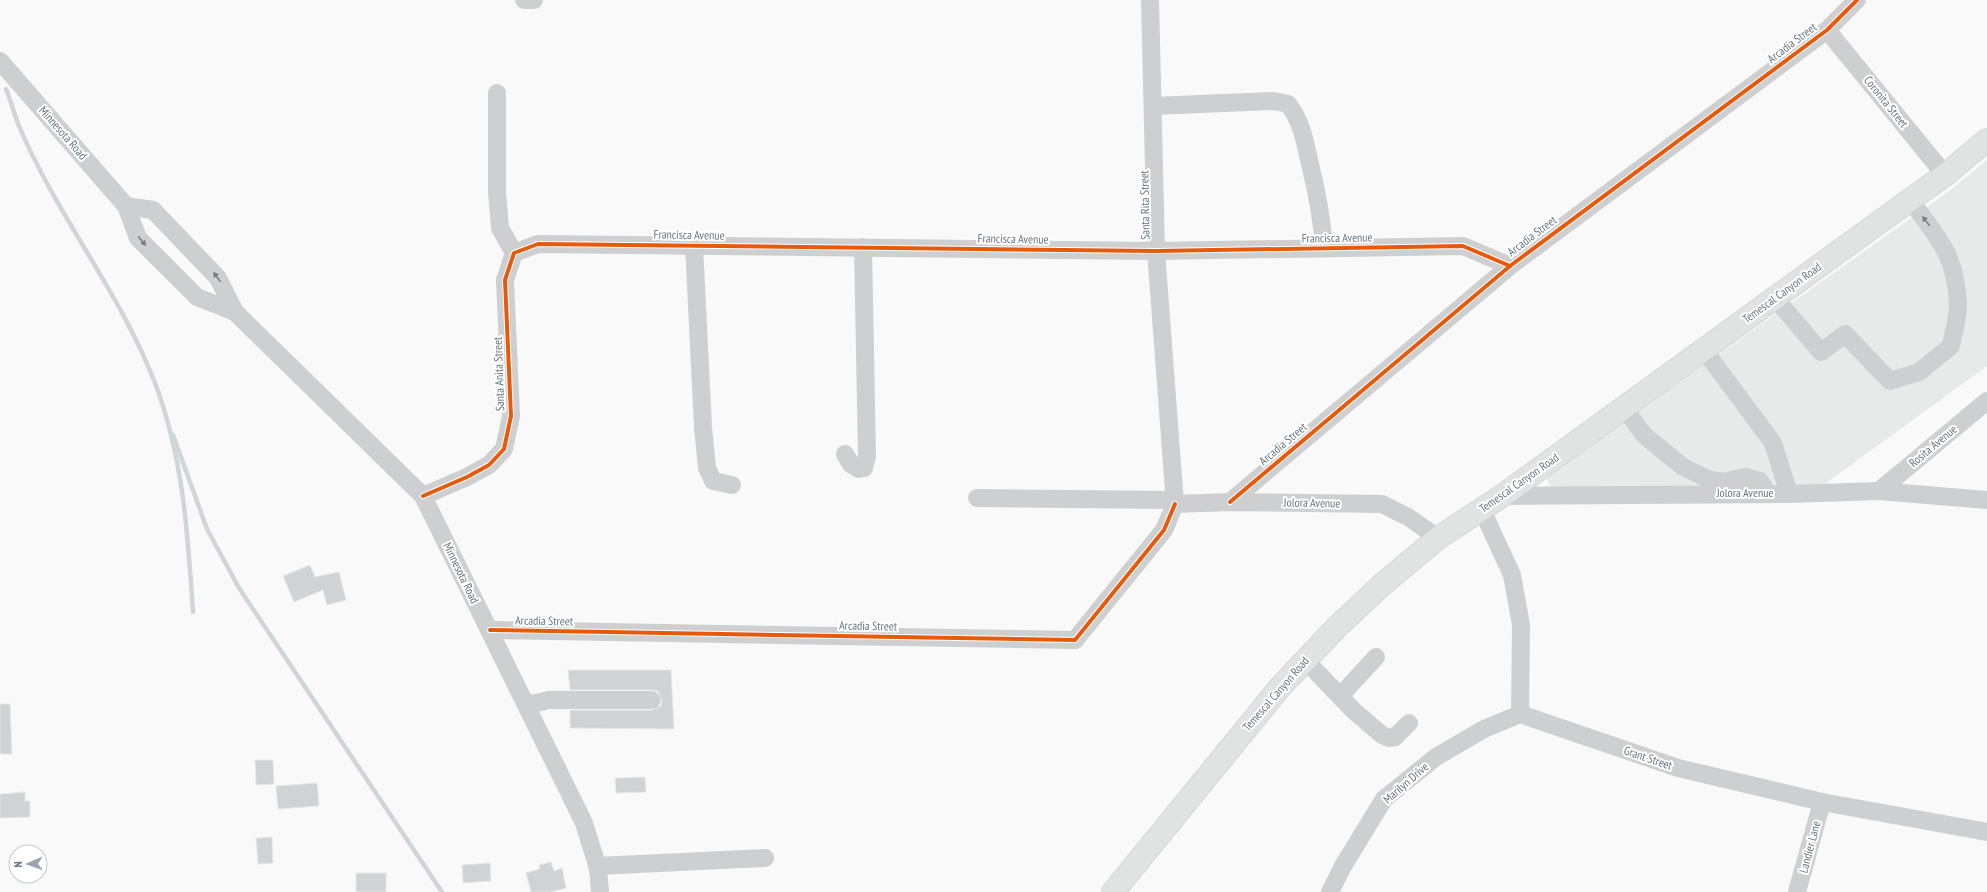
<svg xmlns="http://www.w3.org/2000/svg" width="1987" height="892" viewBox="0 0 1987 892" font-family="'PT Sans Narrow',sans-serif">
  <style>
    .built { fill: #e8e9e9 }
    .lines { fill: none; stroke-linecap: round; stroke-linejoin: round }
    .stream { stroke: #ced6d9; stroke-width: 4.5 }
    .building { fill: #d0d2d3; stroke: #e8e8e8 }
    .major-casing { stroke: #d5d6d7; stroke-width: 24 }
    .minor { stroke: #cecfd0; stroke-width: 18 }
    .major { stroke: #e1e2e2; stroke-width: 22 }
    .cycleway-casing { stroke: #fff; stroke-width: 6 }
    .cycleway { stroke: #e8590c; stroke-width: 4 }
    .oneway { fill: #707f8b }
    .labels { text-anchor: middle; stroke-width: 4; stroke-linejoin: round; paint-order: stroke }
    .street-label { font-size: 12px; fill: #657683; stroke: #fff }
  </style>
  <rect width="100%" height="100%" fill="#f9f9f9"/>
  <!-- built -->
  <path class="built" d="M 1987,160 L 1987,366 L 1822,486 L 1553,489 L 1549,484 L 1546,477 L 1952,189 Z"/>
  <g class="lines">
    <!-- stream -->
    <g class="stream">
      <path d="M 6,89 C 11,101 14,114 19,126 C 57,216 120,292 155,383 C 183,456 188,535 193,612"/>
      <path d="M 173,435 L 207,529 L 239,588 L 442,892"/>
    </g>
  </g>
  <!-- building -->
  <g class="building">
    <path d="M 310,565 L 315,577 L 339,572 L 346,600 L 327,605 L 323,590 L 294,602 L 283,576 Z"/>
    <path d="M 568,670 L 671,670 L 674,729 L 570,728 L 570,710 L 652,710 L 661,706 L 662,700 L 658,691 L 652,690 L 570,690 Z"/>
    <path d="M 0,704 L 10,704 L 12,754 L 0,754 Z"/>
    <path d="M 255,760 L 273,760 L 274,784 L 256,785 Z"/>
    <path d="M 645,777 L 646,792 L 616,793 L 615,778 Z"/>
    <path d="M 317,783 L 319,806 L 278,809 L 276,786 Z"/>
    <path d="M 25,792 L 25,801 L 30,801 L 30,817 L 0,818 L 0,794 Z"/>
    <path d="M 272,837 L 273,863 L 258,864 L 256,838 Z"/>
    <path d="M 551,862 L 554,871 L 562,868 L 566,888 L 551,892 L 531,892 L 526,873 L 540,869 L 539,865 Z"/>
    <path d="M 490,863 L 491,881 L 463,883 L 462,865 Z"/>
    <rect x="356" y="873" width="30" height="19"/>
  </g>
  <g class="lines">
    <!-- major casing -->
    <g class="major-casing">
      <path id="major" d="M 1113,892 L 1281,686 L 1338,626 L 1384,583 L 1438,538 L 1502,496 L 1910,200 L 1945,175 L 1987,140"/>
    </g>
    <!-- minor -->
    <g class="minor">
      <path d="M 524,0 L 534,0"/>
      <path d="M 1150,0 L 1156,251 L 1175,504"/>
      <path d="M 1827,30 L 1945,175"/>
      <path d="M 0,61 L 126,206 L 138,238 L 197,297 L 235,312"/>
      <path d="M 1153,106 L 1273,101 L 1288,104 C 1302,122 1305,142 1310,164 C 1317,192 1322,219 1324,248"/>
      <path d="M 126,206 L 153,210 L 218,278 L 235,312 L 423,496 L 584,823 L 598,868 L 600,892"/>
      <path d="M 694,245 L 703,427 L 707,468 L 713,481 L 732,485"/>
      <path d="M 514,253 L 538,244 L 1156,251 L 1463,246 L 1510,266"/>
      <path d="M 1775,298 L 1821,352 L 1845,334 L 1890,381 L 1919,372 L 1951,346 C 1953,333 1958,319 1958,306 C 1957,257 1938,237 1910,200"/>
      <path d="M 1704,350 L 1773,443 L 1789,494"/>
      <path d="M 1624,408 L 1644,435 L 1683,467 L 1708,479 L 1724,482 L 1745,477 L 1760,481 L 1767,493"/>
      <path d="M 845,454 L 851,464 L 859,469 L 864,468 L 867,456 L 863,247"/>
      <path d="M 1879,491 L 1987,401"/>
      <path d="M 423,496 L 467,477 L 489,465 L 504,449 L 511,416 L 505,280 L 514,253 L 500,228 L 497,192 L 497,93"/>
      <path d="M 1502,496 L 1789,494 L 1879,491 L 1987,500"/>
      <path d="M 977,498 L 1174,500"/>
      <path d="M 1230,502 L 1510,266 L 1827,30 L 1857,0"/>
      <path d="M 1175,504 L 1230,502 L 1382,504 L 1408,517 L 1438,538"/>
      <path d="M 1482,510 L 1512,575 L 1521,625 L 1520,714"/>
      <path d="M 490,630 L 1075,640 L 1164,530 L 1175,504"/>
      <path d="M 1305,660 L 1354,711 L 1382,735 L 1389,738 L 1395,737 L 1409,723"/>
      <path d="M 1341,695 L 1376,657"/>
      <path d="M 527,705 L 549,700 L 652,700"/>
      <path d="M 1520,714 L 1678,768 L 1822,802 L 1987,832"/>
      <path d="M 597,866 L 765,858"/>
      <path d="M 1330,892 L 1343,866 L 1384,799 L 1436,757 L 1484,729 L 1520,714"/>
      <path d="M 1797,892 L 1822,802"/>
    </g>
    <!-- major -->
    <use href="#major" class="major"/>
    <!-- cycleway casing -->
    <g class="cycleway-casing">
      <g id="cycleway">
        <path d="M 423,496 L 467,477 L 489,465 L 504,449 L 511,416 L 505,280 L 514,253 L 538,244 L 1156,251 L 1463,246 L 1510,266"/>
        <path d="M 1230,502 L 1510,266 L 1827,30 L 1857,0"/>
        <path d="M 490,630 L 1075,640 L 1164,530 L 1175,504"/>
      </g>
    </g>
    <!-- cycleway -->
    <use href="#cycleway" class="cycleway"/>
  </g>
  <!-- one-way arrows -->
  <defs><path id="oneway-solid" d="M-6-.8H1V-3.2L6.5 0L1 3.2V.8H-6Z"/></defs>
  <g class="oneway">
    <use href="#oneway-solid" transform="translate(1926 221) rotate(-128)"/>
    <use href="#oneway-solid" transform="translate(142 241) rotate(50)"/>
    <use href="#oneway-solid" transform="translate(217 277) rotate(-126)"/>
  </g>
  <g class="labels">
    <!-- street labels -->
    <g class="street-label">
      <text transform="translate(1792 43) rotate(-37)" y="4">Arcadia Street</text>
      <text transform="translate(1886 102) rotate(51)" y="4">Coronita Street</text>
      <text transform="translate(63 133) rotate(49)" y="4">Minnesota Road</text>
      <text transform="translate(1145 205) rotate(-91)" y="4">Santa Rita Street</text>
      <text transform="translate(689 235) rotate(1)" y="4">Francisca Avenue</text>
      <text transform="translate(1532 236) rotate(-37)" y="4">Arcadia Street</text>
      <text transform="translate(1337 238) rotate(-1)" y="4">Francisca Avenue</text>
      <text transform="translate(1013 239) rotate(1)" y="4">Francisca Avenue</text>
      <text transform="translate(1782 293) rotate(-36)" y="4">Temescal Canyon Road</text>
      <text transform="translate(499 374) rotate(-92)" y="4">Santa Anita Street</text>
      <text transform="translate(1283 444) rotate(-40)" y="4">Arcadia Street</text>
      <text transform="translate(1933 446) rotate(-40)" y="4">Rosita Avenue</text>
      <text transform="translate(1519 483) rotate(-35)" y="4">Temescal Canyon Road</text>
      <text x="1745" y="497">Jolora Avenue</text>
      <text transform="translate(1312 503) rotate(1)" y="4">Jolora Avenue</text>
      <text transform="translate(461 573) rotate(64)" y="4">Minnesota Road</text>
      <text transform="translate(544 621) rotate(1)" y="4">Arcadia Street</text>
      <text transform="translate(868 626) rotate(1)" y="4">Arcadia Street</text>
      <text transform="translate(1276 694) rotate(-49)" y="4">Temescal Canyon Road</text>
      <text transform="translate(1648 758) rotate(19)" y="4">Grant Street</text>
      <text transform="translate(1406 783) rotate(-41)" y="4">Marilyn Drive</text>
      <text transform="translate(1810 847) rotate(-75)" y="4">Landier Lane</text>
    </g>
  </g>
  <!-- north arrow -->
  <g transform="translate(28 864) rotate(268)"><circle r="19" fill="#ffffff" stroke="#c1c8cd"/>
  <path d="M0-3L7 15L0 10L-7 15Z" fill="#99a4ac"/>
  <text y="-6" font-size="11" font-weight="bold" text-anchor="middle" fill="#657683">N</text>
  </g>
</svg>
